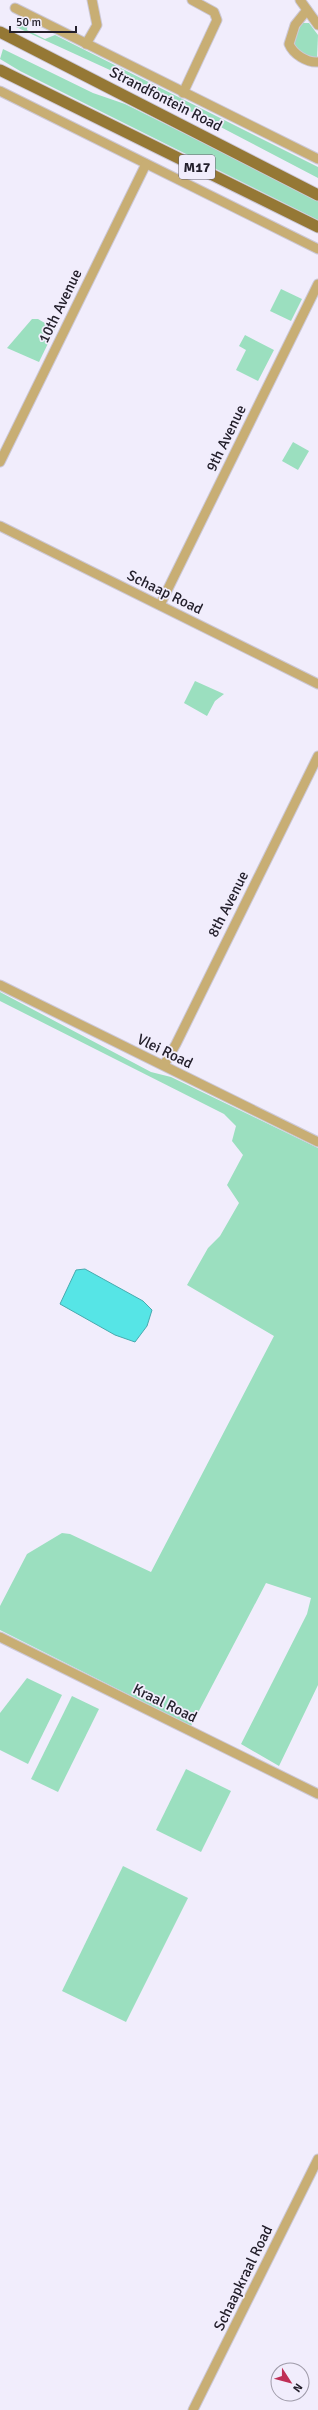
<svg xmlns="http://www.w3.org/2000/svg" width="318" height="2410" viewBox="0 0 318 2410" font-family="Signika,sans-serif">
  <style>
    .green { fill: #9bdfbf }
    .water { fill: #56e5e6; stroke: #47aaae }
    .lines { fill: none; stroke-linecap: round; stroke-linejoin: round }
    .minor-casing { stroke: #ccc8d7; stroke-width: 11 }
    .major-casing { stroke: #ccc8d7; stroke-width: 13 }
    .minor { stroke: #c8ae74; stroke-width: 9 }
    .major { stroke: #957835; stroke-width: 11 }
    .labels { text-anchor: middle; stroke-width: 3.5; stroke-linejoin: round; paint-order: stroke }
    .shield { fill: #f1edfc; stroke: #625e6a; stroke-width: 1 }
    .shield-label { font-size: 14px; font-weight: bold; fill: #24202c }
    .street-label { font-size: 15px; fill: #24202c; stroke: #f1edfc }
  </style>
  <rect width="100%" height="100%" fill="#f1edfc"/>
  <!-- green -->
  <g class="green">
    <path d="M 20,17 L 28,20 L 27,30 L 45,39 L 55,35 L 318,167 L 318,178 L 123,76 L 16,27 Z"/>
    <path d="M 302,23 L 309,23 L 318,35 L 317,58 C 306,58 296,52 293,40 Z"/>
    <path d="M 3,49 L 93,93 L 125,104 L 318,200 L 318,220 L 20,71 L 0,59 Z"/>
    <path d="M 281,289 L 302,299 L 291,321 L 270,311 Z"/>
    <path d="M 32,319 L 38,319 L 55,329 L 39,362 L 7,348 Z"/>
    <path d="M 245,335 L 274,350 L 258,381 L 236,370 L 246,350 L 239,346 Z"/>
    <path d="M 293,442 L 309,451 L 298,470 L 282,461 Z"/>
    <path d="M 195,681 L 224,694 L 215,701 L 207,716 L 184,703 Z"/>
    <path d="M 0,992 L 151,1072 L 171,1077 L 318,1148 L 318,1685 L 279,1766 L 241,1744 L 307,1614 L 311,1598 L 266,1583 L 191,1726 L 0,1630 L 0,1606 L 27,1554 L 62,1533 L 70,1534 L 151,1572 L 274,1336 L 187,1285 L 208,1248 L 220,1236 L 239,1203 L 227,1185 L 243,1155 L 232,1141 L 236,1126 L 224,1114 L 0,1001 Z"/>
    <path d="M 27,1678 L 62,1695 L 28,1764 L 0,1750 L 0,1713 Z"/>
    <path d="M 72,1696 L 99,1709 L 58,1792 L 31,1779 Z"/>
    <path d="M 186,1769 L 231,1791 L 201,1852 L 156,1830 Z"/>
    <path d="M 123,1866 L 188,1898 L 126,2022 L 62,1991 Z"/>
  </g>
  <!-- water -->
  <path class="water" d="M 85,1269 L 143,1301 L 152,1310 L 147,1326 L 135,1342 L 115,1335 L 60,1304 L 76,1270 Z"/>
  <g class="lines">
    <!-- minor casing -->
    <g class="minor-casing">
      <g id="minor">
        <path d="M 300,0 L 318,25"/>
        <path d="M 15,8 L 318,159"/>
        <path d="M 307,10 L 295,25 L 289,44 C 293,54 307,63 318,62"/>
        <path d="M 86,44 L 97,25 L 92,0"/>
        <path d="M 0,91 L 318,249"/>
        <path d="M 183,93 L 217,20 L 214,12 L 192,0"/>
        <path d="M 0,462 L 146,164"/>
        <path d="M 0,526 L 318,684"/>
        <path d="M 160,605 L 318,284"/>
        <path d="M 0,985 L 318,1142"/>
        <path d="M 164,1065 L 176,1044 L 318,756"/>
        <path d="M 0,1637 L 318,1794"/>
        <path d="M 193,2410 L 318,2159"/>
      </g>
    </g>
    <!-- major casing -->
    <g class="major-casing">
      <g id="major">
        <path d="M 0,32 L 318,195"/>
        <path d="M 0,70 L 318,227"/>
      </g>
    </g>
    <!-- minor -->
    <use href="#minor" class="minor"/>
    <!-- major -->
    <use href="#major" class="major"/>
  </g>
  <g class="labels">
    <!-- shield labels -->
    <rect class="shield" x="179" y="155" width="36" height="24" rx="3"/>
    <g class="shield-label">
      <text x="197" y="172">M17</text>
    </g>
    <!-- street labels -->
    <g class="street-label">
      <text transform="translate(166 99) rotate(27)" y="5">Strandfontein Road</text>
      <text transform="translate(60 306) rotate(-64)" y="5">10th Avenue</text>
      <text transform="translate(226 438) rotate(-64)" y="5">9th Avenue</text>
      <text transform="translate(165 592) rotate(26)" y="5">Schaap Road</text>
      <text transform="translate(228 904) rotate(-63)" y="5">8th Avenue</text>
      <text transform="translate(165 1051) rotate(26)" y="5">Vlei Road</text>
      <text transform="translate(165 1703) rotate(26)" y="5">Kraal Road</text>
      <text transform="translate(243 2278) rotate(-64)" y="5">Schaapkraal Road</text>
    </g>
  </g>
  <!-- north arrow -->
  <g transform="translate(290 2382) rotate(126)"><circle r="19" fill="#f1edfc" stroke="#9f9ba9"/>
  <path d="M0-3L7 15L0 10L-7 15Z" fill="#bf2f56"/>
  <text y="-6" font-size="11" font-weight="bold" text-anchor="middle" fill="#24202c">N</text>
  </g>
  <!-- scale -->
  <path d="M10 26v6h66v-6" fill="none" stroke="#24202c" stroke-width="2"/>
  <text x="16" y="26" font-size="12" fill="#24202c" stroke="#f1edfc" stroke-width="3" paint-order="stroke">50 m</text>
</svg>
